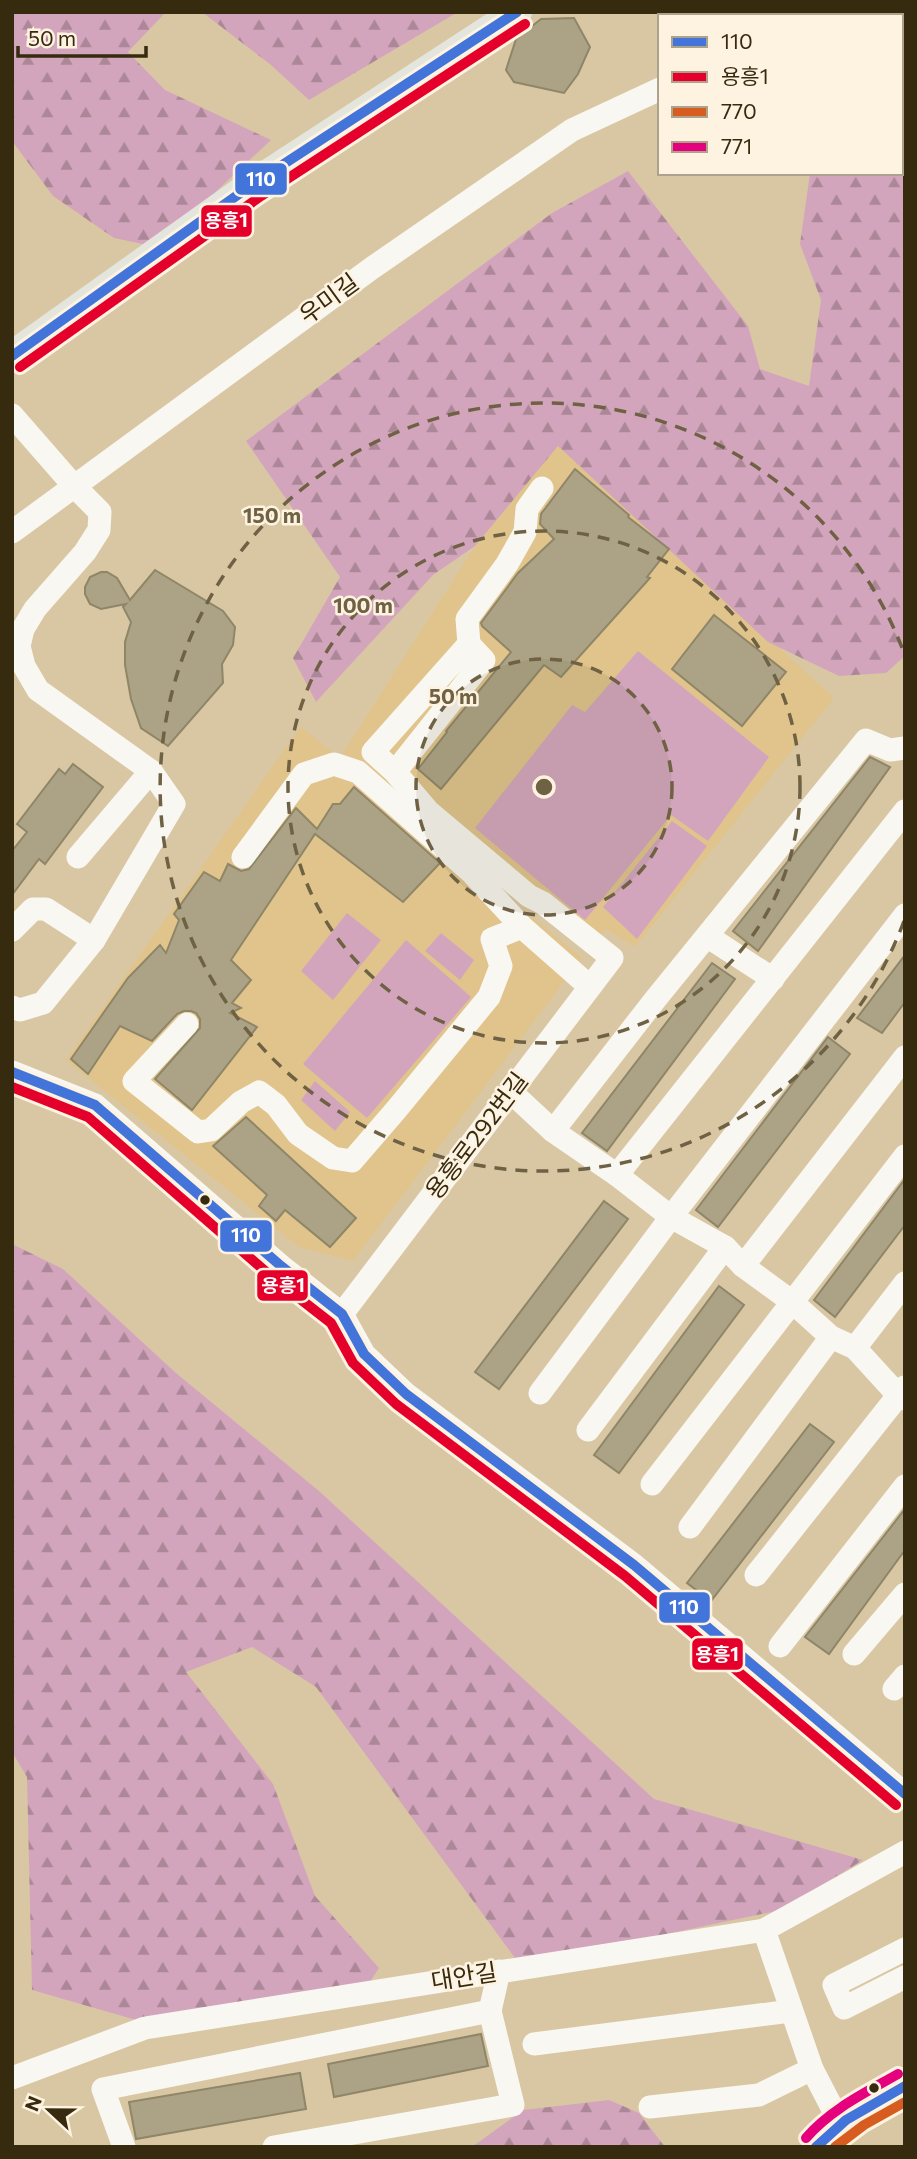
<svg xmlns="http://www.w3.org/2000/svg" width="917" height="2159" viewBox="0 0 917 2159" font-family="Commissioner,'Noto Sans KR',sans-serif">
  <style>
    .built { fill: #e0c48c }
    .forest { fill: url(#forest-firs) }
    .garden { fill: #d3a5bd }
    .building { fill: #aca386; stroke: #8f8668; stroke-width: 2 }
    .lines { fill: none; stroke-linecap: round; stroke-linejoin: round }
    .minor { stroke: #f9f7f1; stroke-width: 23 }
    .major { stroke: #e4e5dc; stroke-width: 30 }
    .bus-1-casing { stroke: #fdf3e0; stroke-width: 16 }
    .bus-2-casing { stroke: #fdf3e0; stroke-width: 16 }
    .bus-3-casing { stroke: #fdf3e0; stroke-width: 16 }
    .bus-4-casing { stroke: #fdf3e0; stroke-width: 16 }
    .bus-1 { stroke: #4374d9; stroke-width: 10 }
    .bus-2 { stroke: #e4002b; stroke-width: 10 }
    .bus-3 { stroke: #d65c1f; stroke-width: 10 }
    .bus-4 { stroke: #e5007d; stroke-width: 10 }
    .ring { fill: none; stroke: #6f6143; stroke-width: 3.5; stroke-dasharray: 12 9 }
    .bus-dot { fill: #362a0f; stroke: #fdf3e0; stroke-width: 2.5 }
    .labels { text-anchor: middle; stroke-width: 5; stroke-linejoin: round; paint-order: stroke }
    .street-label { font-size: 24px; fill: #362a0f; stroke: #fdf3e0 }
    .centre { fill: #6f6143; stroke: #fdf3e0; stroke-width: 3.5 }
    .ring-label { font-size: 21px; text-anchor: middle; font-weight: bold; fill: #6f6143; stroke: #fdf3e0; stroke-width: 5; stroke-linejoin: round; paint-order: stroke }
    .line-badge { stroke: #fdf3e0; stroke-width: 2.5 }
    .badge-label { font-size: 19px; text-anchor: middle; font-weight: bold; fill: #fff }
  </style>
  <defs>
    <pattern id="forest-firs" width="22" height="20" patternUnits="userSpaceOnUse" patternTransform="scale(1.75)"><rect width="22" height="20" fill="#d3a5bd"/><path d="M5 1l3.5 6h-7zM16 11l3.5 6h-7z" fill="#ac8798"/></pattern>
  </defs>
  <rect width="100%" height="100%" fill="#d9c7a4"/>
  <!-- built -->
  <g class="built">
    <path d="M 558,445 L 834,698 L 635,947 L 606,929 L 588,950 L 343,753 L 475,546 Z"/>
    <path d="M 301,726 L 582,958 L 353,1261 L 299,1247 L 66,1060 Z"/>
  </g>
  <!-- forest -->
  <g class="forest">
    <path d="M 12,12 L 166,12 L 128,52 L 165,90 L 271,140 L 157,247 L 114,238 L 53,196 L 12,141 Z"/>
    <path d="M 202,12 L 458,12 L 309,100 L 271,65 Z"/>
    <path d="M 901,84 L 905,84 L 905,656 L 886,673 L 839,676 L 768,642 L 558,446 L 475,546 L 433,575 L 316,702 L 293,658 L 340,577 L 246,441 L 552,213 L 628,171 L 748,326 L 760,369 L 809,386 L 821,300 L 800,244 L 810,173 L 901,173 Z"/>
    <path d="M 12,1244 L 63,1269 L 176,1373 L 319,1491 L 654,1799 L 863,1860 L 781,1910 L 652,1937 L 515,1958 L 316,1687 L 252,1647 L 186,1672 L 273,1784 L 315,1896 L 379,1968 L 370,1982 L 143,2022 L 32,1990 L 27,1777 L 12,1752 Z"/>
    <path d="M 609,2100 L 639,2113 L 665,2147 L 472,2147 L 523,2110 Z"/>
  </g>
  <!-- garden -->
  <g class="garden">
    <path d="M 638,651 L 769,757 L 708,841 L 671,815 L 585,920 L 475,828 L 572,705 L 585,712 Z"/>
    <path d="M 672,821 L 707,846 L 637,939 L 603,907 Z"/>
    <path d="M 347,913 L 381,940 L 333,1000 L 301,971 Z"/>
    <path d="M 441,933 L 474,960 L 460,980 L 425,951 Z"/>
    <path d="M 406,940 L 471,997 L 367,1118 L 303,1064 Z"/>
    <path d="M 315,1081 L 350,1112 L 335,1131 L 301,1100 Z"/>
  </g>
  <!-- building -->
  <g class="building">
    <path d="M 574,18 L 590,47 L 578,74 L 564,93 L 514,82 L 506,70 L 516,39 L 541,19 Z"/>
    <path d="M 575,469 L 629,515 L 628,517 L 669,549 L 647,577 L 650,578 L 561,677 L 544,665 L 441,789 L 418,769 L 447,732 L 446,731 L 511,652 L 482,626 L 481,623 L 518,573 L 554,539 L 540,524 L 541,514 Z"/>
    <path d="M 155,570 L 223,611 L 235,627 L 233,645 L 222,664 L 223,683 L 168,746 L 141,728 L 131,699 L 125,665 L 125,642 L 131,622 L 123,607 L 126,604 L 101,609 L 90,604 L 85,594 L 85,587 L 90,577 L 101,572 L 107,572 L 117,578 L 130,600 Z"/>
    <path d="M 714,615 L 786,672 L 742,726 L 672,669 Z"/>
    <path d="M 870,757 L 890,767 L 758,951 L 733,931 Z"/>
    <path d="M 73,764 L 103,787 L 45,864 L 39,859 L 12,895 L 12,851 L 27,832 L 17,824 L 59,769 L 65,774 Z"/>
    <path d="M 354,787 L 440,863 L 403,902 L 315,834 L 231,960 L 251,980 L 232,1003 L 241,1008 L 230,1013 L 257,1027 L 192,1110 L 155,1079 L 200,1028 L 200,1019 L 196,1013 L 191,1011 L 184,1011 L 177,1014 L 152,1041 L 120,1026 L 88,1074 L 71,1059 L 128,978 L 160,945 L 166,953 L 179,920 L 174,914 L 204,872 L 220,881 L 228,864 L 241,871 L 249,869 L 296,808 L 317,829 L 333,804 L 340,804 Z"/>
    <path d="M 905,955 L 905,1002 L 882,1033 L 857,1018 Z"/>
    <path d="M 712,963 L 735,979 L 607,1151 L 582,1133 Z"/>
    <path d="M 828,1037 L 850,1054 L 718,1227 L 696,1210 Z"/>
    <path d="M 246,1117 L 356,1218 L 330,1247 L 285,1210 L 276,1221 L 259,1206 L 267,1195 L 213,1146 Z"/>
    <path d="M 905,1179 L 905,1225 L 835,1317 L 814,1300 Z"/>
    <path d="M 604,1201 L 628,1219 L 499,1389 L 475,1372 Z"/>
    <path d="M 719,1286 L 744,1305 L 619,1473 L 594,1455 Z"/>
    <path d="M 810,1424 L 834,1442 L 711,1601 L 687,1583 Z"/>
    <path d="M 905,1509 L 905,1550 L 829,1654 L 805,1637 Z"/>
    <path d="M 481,2034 L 488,2066 L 334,2097 L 328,2064 Z"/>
    <path d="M 300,2073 L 306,2109 L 136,2139 L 129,2102 Z"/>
  </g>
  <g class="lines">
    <!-- minor -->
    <g class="minor">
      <path d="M 729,16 L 732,12"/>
      <path d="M 12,415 L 74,486 L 100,512 L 99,530 L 85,552 L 35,609 L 23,629 L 19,646 L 24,666 L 38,690 L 151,771 L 174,804 L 94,940 L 43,1003 L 20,1010 L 12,1007"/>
      <path d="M 12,532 L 372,268 L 572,130 L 660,89"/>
      <path d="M 469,644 L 467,619 L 507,564 L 525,532 L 527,509 L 542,488"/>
      <path d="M 78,857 L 151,771"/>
      <path d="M 243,857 L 304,774 L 334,764 L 358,772 L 472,873 L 522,927 L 589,986"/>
      <path d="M 12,930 L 33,909 L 46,909 L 94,940"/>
      <path d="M 707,936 L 773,979"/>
      <path d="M 187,1024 L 134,1081 L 198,1132 L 211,1130 L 241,1102 L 259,1092 L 276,1105 L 298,1134 L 333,1158 L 352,1161 L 396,1110 L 489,997 L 501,966 L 492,939 L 522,927"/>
      <path d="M 12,1072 L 95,1105 L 281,1266 L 342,1314 L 364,1354 L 406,1394 L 634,1565 L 905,1794"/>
      <path d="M 511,1092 L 553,1131 L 617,1175 L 671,1217 L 725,1247 L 743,1266 L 791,1301 L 831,1337 L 855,1348 L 898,1395 L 905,1399"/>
      <path d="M 553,1131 L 654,1001 L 866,740 L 890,750 L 905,748"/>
      <path d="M 617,1175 L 905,811"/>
      <path d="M 743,1266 L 905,1057"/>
      <path d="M 342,1314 L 612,958 L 543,903 L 529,896 L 428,811 L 395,772 L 373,752 L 469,644 L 484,660 L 395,772"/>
      <path d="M 855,1348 L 905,1283"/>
      <path d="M 540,1393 L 671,1217 L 905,915"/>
      <path d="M 588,1430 L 725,1247"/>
      <path d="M 652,1484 L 905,1156"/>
      <path d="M 690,1527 L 831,1337"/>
      <path d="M 756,1575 L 905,1387"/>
      <path d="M 780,1646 L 905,1486"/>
      <path d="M 854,1654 L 905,1594"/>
      <path d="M 894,1689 L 905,1676"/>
      <path d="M 764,1930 L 812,2069 L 840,2123"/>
      <path d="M 905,1949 L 834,1985 L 844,2008 L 905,1977"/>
      <path d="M 534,2044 L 791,2011"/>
      <path d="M 12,2078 L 145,2028 L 764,1930 L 905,1852"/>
      <path d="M 650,2107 L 759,2095 L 812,2069"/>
      <path d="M 124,2147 L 103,2089 L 490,2011"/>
      <path d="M 274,2147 L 513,2105 L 490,2011 L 499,1971"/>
    </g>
    <!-- major -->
    <g class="major">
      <path d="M 12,356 L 253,184 L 517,12"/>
      <path d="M 816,2147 C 838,2119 874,2104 905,2086"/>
    </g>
    <!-- bus-1 casing -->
    <g class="bus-1-casing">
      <g id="bus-1">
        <path d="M 12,356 L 253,184 L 517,12"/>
        <path d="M 12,1072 L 95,1105 L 281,1266 L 342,1314 L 364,1354 L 406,1394 L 634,1565 L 905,1794"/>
        <path d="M 816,2147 L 846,2120 L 905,2086"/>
      </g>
    </g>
    <!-- bus-2 casing -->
    <g class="bus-2-casing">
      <g id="bus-2">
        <path d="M 20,367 L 261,196 L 525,24"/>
        <path d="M 12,1087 L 88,1117 L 272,1277 L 331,1323 L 353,1363 L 396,1404 L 625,1576 L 896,1805"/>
      </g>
    </g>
    <!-- bus-3 casing -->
    <g class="bus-3-casing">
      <path id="bus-3" d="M 835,2147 L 864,2125 L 905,2102"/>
    </g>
    <!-- bus-4 casing -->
    <g class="bus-4-casing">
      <path id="bus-4" d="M 806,2138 C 831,2109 865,2093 898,2074"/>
    </g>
    <!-- bus-1 -->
    <use href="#bus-1" class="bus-1"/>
    <!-- bus-2 -->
    <use href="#bus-2" class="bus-2"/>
    <!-- bus-3 -->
    <use href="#bus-3" class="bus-3"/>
    <!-- bus-4 -->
    <use href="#bus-4" class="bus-4"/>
  </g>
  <!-- distance rings -->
  <circle cx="544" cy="787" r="128" fill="#6f6143" fill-opacity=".12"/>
  <g class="ring">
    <circle cx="544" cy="787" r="128"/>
    <circle cx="544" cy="787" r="256"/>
    <path d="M904 921A384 384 0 1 1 904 653"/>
  </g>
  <!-- markers -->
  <g class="bus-dot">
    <circle cx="205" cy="1200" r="6"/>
    <circle cx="874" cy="2088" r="6"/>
  </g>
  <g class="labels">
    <!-- street labels -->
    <g class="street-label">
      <text transform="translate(329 299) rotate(-36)" y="8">우미길</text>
      <text transform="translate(477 1136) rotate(-53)" y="8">용흥로292번길</text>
      <text transform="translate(464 1977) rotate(-9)" y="8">대안길</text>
    </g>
  </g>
  <circle cx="544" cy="787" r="10" class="centre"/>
  <g class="ring-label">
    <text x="272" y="523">150 m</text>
    <text x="363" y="613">100 m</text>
    <text x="453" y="704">50 m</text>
  </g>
  <g class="line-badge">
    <rect x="234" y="162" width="54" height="34" rx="7" fill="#4374d9"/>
    <rect x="200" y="204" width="53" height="34" rx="7" fill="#e4002b"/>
    <rect x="219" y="1219" width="54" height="34" rx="7" fill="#4374d9"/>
    <rect x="256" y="1269" width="53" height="33" rx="7" fill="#e4002b"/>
    <rect x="658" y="1591" width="53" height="33" rx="7" fill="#4374d9"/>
    <rect x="691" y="1637" width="53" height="34" rx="7" fill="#e4002b"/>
  </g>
  <g class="badge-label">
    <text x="261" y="186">110</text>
    <text x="226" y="227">용흥1</text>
    <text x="246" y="1242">110</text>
    <text x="283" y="1292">용흥1</text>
    <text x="684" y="1614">110</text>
    <text x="717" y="1661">용흥1</text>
  </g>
  <!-- border -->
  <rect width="917" height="2159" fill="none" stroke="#362a0f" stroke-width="28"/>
  <!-- legend -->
  <rect x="658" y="14" width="245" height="161" fill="#fdf3e0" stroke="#ada38c" stroke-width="2"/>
  <rect x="672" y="37" width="35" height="10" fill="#4374d9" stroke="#ada38c" stroke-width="2"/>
  <text x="721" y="49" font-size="21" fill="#362a0f">110</text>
  <rect x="672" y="72" width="35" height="10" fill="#e4002b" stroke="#ada38c" stroke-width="2"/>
  <text x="721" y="84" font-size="21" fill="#362a0f">용흥1</text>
  <rect x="672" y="107" width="35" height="10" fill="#d65c1f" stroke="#ada38c" stroke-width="2"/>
  <text x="721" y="119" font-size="21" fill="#362a0f">770</text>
  <rect x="672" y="142" width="35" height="10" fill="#e5007d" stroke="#ada38c" stroke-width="2"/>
  <text x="721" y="154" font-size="21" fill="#362a0f">771</text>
  <!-- north arrow -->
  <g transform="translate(49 2110) rotate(292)" stroke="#fdf3e0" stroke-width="5" paint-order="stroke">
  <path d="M0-5L12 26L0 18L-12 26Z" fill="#362a0f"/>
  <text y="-10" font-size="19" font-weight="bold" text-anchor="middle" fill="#362a0f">N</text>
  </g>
  <!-- scale -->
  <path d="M18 46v10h128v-10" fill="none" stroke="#362a0f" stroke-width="3.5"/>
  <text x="28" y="46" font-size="21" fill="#362a0f" stroke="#fdf3e0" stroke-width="5" paint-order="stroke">50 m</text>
</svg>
